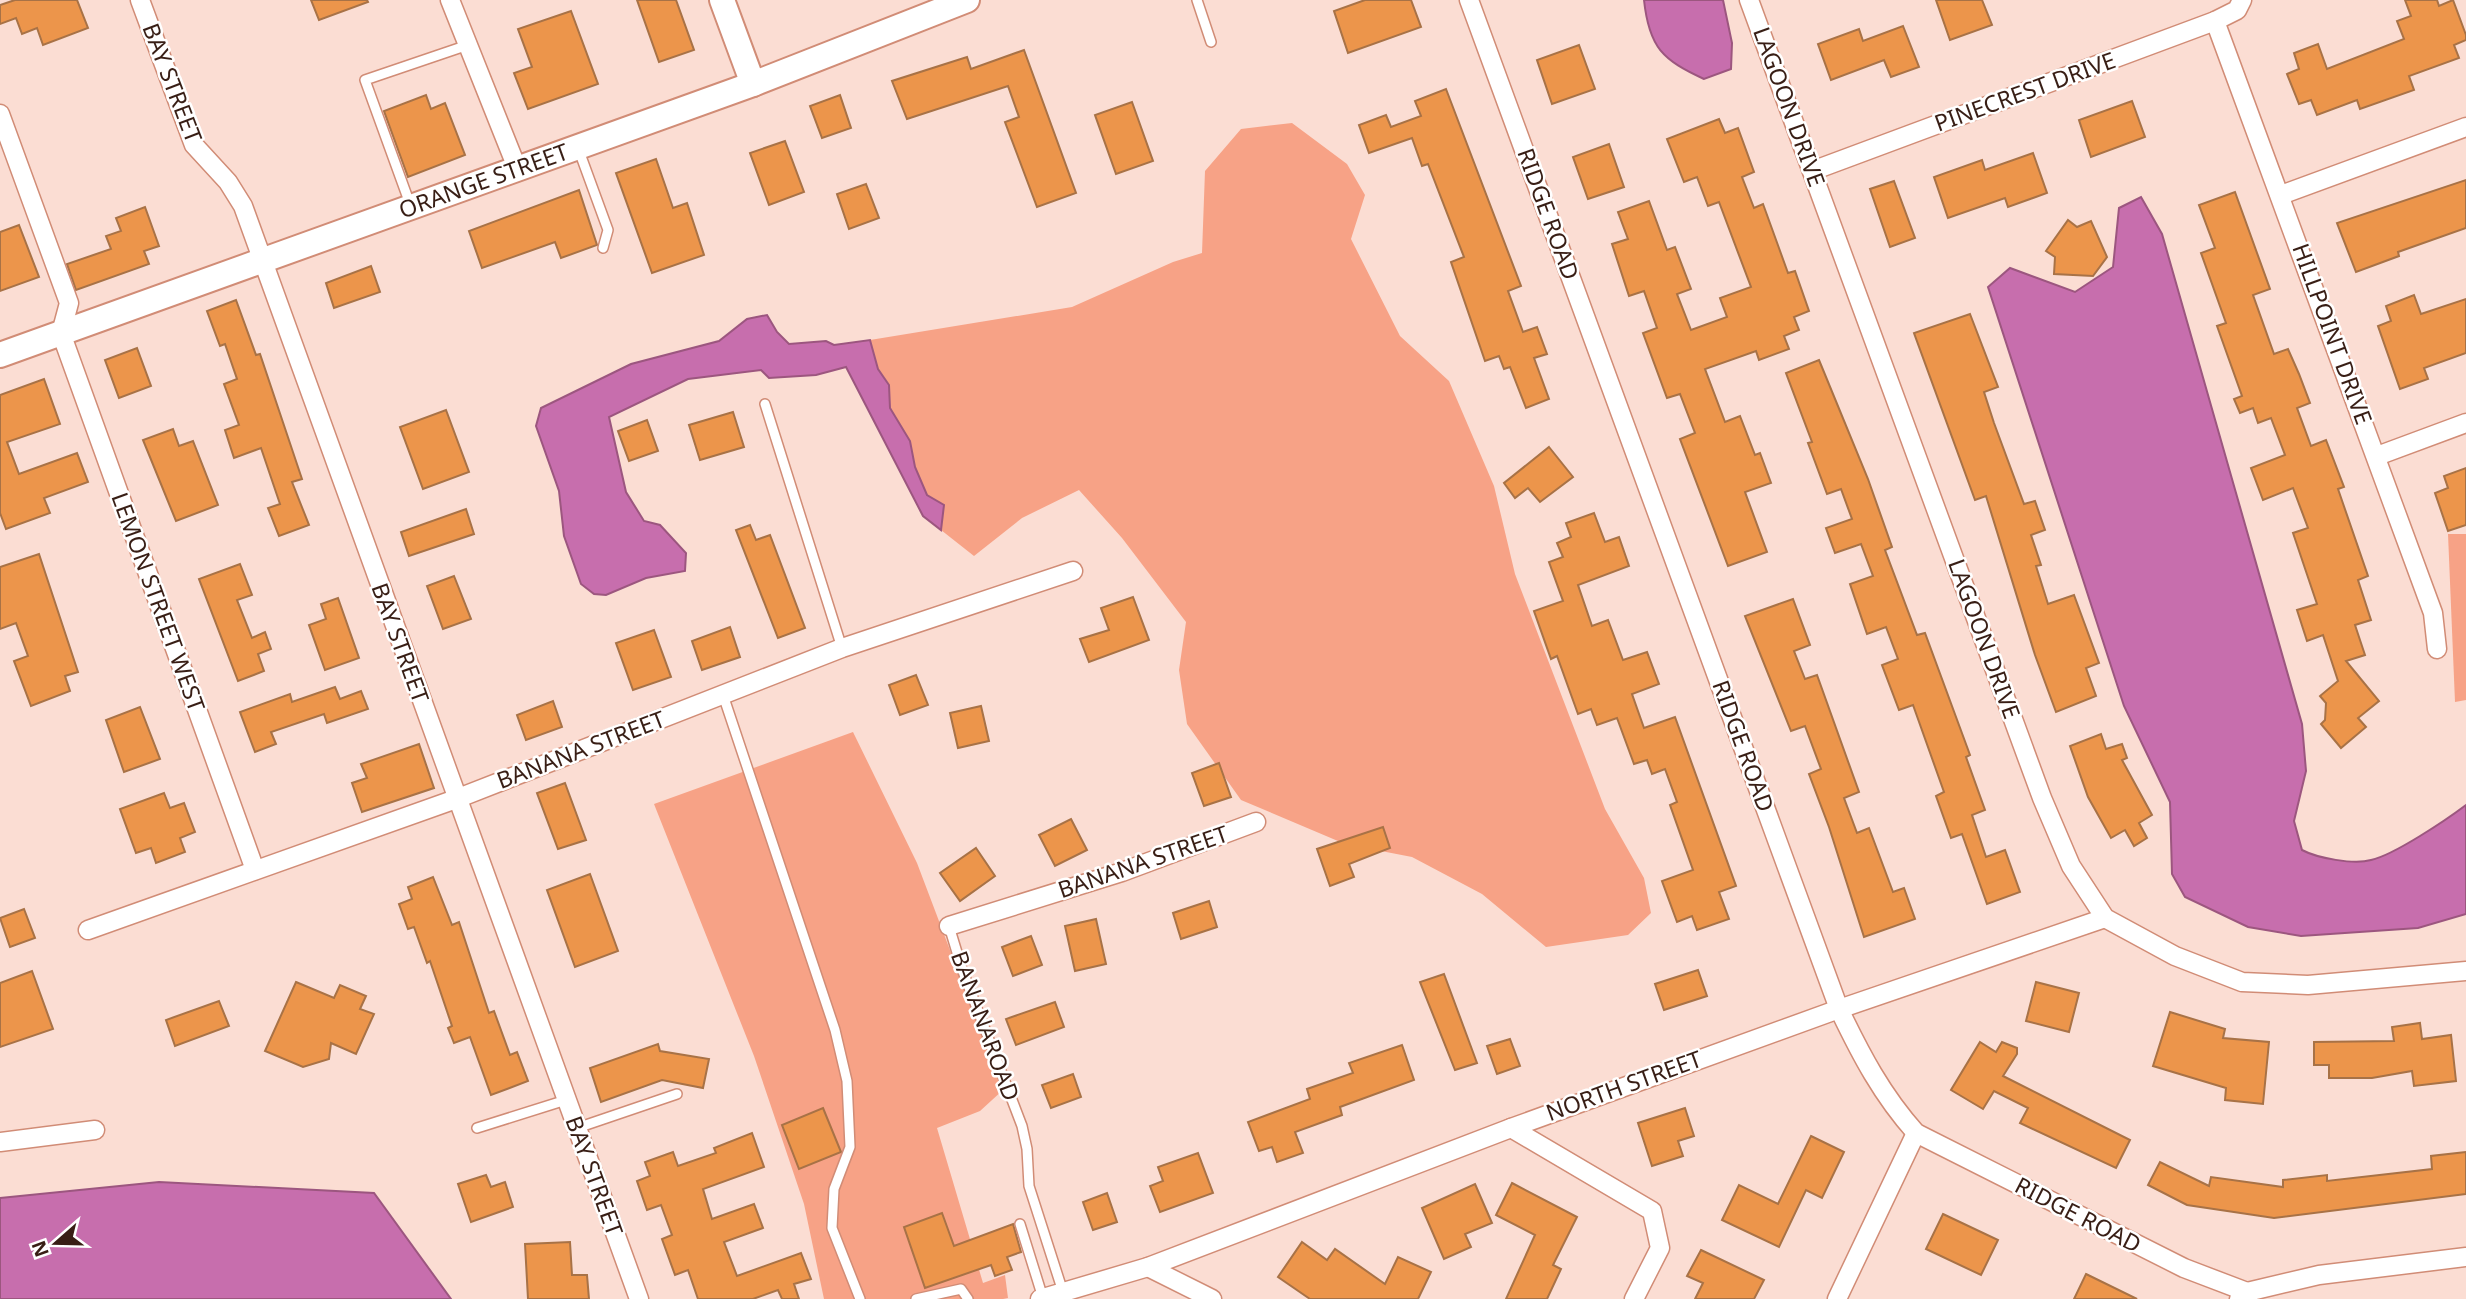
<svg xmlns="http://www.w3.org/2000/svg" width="2466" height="1299" viewBox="0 0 2466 1299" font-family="'Noto Sans',sans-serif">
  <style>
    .green { fill: #f7a286 }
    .water { fill: #c76ead; stroke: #9c567f; stroke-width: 2 }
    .building { fill: #ec954b; stroke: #a87246; stroke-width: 2 }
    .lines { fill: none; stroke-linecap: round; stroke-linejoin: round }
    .lane-casing { stroke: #d18c76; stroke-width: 12 }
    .street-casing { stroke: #d18c76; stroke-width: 21 }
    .secondary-casing { stroke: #d18c76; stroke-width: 28 }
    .lane { stroke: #fff; stroke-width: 9 }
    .street { stroke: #fff; stroke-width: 18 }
    .secondary { stroke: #fff; stroke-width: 24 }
    .labels { text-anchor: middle; stroke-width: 5; stroke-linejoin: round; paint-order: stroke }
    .street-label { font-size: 23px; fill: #381e15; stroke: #fff }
  </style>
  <rect width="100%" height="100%" fill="#fbddd3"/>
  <!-- green -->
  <g class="green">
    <path d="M 1292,123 L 1347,164 L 1365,195 L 1351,239 L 1400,336 L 1449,381 L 1494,486 L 1515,574 L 1605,809 L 1644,878 L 1651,913 L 1628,935 L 1546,947 L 1482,894 L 1412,857 L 1345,844 L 1241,800 L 1187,724 L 1179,670 L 1186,622 L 1122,538 L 1079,490 L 1022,518 L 974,556 L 941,530 L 944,505 L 927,495 L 915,467 L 910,441 L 890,408 L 889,385 L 878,369 L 870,340 L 1072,307 L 1173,262 L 1202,253 L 1205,171 L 1241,129 Z"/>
    <path d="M 2448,534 L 2466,534 L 2466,700 L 2455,702 Z"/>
    <path d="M 853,732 L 917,863 L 1003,1090 L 980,1111 L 937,1128 L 983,1283 L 1005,1275 L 1008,1298 L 1003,1299 L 824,1299 L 804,1204 L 754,1056 L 654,804 Z"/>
  </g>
  <!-- water -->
  <g class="water">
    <path d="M 1644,0 L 1723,0 L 1732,43 L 1731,69 L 1704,79 C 1663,60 1649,48 1644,0 Z"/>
    <path d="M 2141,197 L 2162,234 L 2302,724 L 2306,771 L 2294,821 L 2302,850 C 2317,858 2354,865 2371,860 C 2394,855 2446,820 2466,805 L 2466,914 L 2418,928 L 2301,936 L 2248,927 L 2185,897 L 2172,874 L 2170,802 L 2124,706 L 1988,287 L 2010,268 L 2075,292 L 2113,267 L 2119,208 Z"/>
    <path d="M 767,315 L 777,332 L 789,344 L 826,341 L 834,345 L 870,340 L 878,369 L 889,385 L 890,408 L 910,441 L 915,467 L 927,495 L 944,505 L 941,530 L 923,516 L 846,367 L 816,375 L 769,378 L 761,370 L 688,379 L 609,417 L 626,492 L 644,521 L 660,525 L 686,553 L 685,571 L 646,578 L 606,595 L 594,594 L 581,584 L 564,536 L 559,491 L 536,426 L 541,408 L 631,364 L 719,341 L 747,319 Z"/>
    <path d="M 159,1182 L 374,1193 L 451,1299 L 0,1299 L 0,1198 Z"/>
  </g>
  <!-- building -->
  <g class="building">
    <path d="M 15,0 L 77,0 L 88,28 L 43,45 L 37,28 L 22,34 L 16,18 L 0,24 L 0,5 Z"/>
    <path d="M 311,0 L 367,0 L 368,2 L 319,20 Z"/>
    <path d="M 637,0 L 676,0 L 694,50 L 659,62 Z"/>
    <path d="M 1365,0 L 1411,0 L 1421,27 L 1348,53 L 1334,11 Z"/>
    <path d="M 1936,0 L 1982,0 L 1992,25 L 1950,40 Z"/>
    <path d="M 2405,0 L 2437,0 L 2439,6 L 2453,0 L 2466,35 L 2466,40 L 2454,45 L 2459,58 L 2409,76 L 2414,90 L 2360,109 L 2357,100 L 2317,115 L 2311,100 L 2299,104 L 2287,74 L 2299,69 L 2294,53 L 2318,44 L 2327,69 L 2404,39 L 2397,21 L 2411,16 Z"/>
    <path d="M 571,11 L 598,84 L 528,109 L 514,73 L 532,67 L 518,29 Z"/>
    <path d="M 1903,26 L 1919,67 L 1891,77 L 1884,60 L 1831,80 L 1818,44 L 1859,29 L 1863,41 Z"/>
    <path d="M 1579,45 L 1595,89 L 1552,104 L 1537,60 Z"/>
    <path d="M 1024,50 L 1076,193 L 1037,207 L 1005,122 L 1019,117 L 1008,86 L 907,119 L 892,81 L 967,57 L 971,69 Z"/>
    <path d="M 1446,89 L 1521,286 L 1508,291 L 1523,332 L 1537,327 L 1547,354 L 1534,358 L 1549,399 L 1526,408 L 1510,367 L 1504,369 L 1499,356 L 1485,361 L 1451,262 L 1464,257 L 1428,164 L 1422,166 L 1412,138 L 1369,153 L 1359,125 L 1386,115 L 1391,127 L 1421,116 L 1415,101 Z"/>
    <path d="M 426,95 L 431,109 L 445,103 L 465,155 L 408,177 L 384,111 Z"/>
    <path d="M 840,95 L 851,128 L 822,138 L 810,106 Z"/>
    <path d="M 2132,101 L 2145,137 L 2091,157 L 2079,120 Z"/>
    <path d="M 1132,102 L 1153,161 L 1116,174 L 1095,115 Z"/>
    <path d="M 1719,119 L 1725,133 L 1738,128 L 1754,172 L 1742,177 L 1754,208 L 1763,204 L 1788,273 L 1795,271 L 1809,311 L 1794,317 L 1799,330 L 1784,336 L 1789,349 L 1759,360 L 1756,351 L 1705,369 L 1725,422 L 1740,416 L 1755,455 L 1760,453 L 1771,483 L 1745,492 L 1767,552 L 1728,566 L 1680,439 L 1695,433 L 1680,394 L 1667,398 L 1643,333 L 1657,328 L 1644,291 L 1629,296 L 1612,244 L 1628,239 L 1618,212 L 1649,201 L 1667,250 L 1675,247 L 1691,289 L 1677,294 L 1691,330 L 1727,317 L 1720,298 L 1751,287 L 1719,202 L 1708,206 L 1697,177 L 1684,182 L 1667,139 Z"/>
    <path d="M 785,141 L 804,192 L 769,205 L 750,153 Z"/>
    <path d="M 1609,144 L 1624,187 L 1588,199 L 1573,157 Z"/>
    <path d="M 2033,153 L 2047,193 L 2008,207 L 2005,198 L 1948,218 L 1934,177 L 1982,160 L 1985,170 Z"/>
    <path d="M 656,159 L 673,208 L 687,203 L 704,255 L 652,273 L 616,173 Z"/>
    <path d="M 2466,180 L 2466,228 L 2398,252 L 2399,256 L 2356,272 L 2337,223 Z"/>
    <path d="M 1894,181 L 1915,238 L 1890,247 L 1870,189 Z"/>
    <path d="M 866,184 L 879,218 L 849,229 L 837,194 Z"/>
    <path d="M 579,190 L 597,245 L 561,258 L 555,242 L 482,268 L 469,231 Z"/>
    <path d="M 2235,192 L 2270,289 L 2253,295 L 2274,354 L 2288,349 L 2299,374 L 2310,403 L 2297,408 L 2311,446 L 2326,440 L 2344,487 L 2338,489 L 2368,576 L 2358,580 L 2371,620 L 2355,625 L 2365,655 L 2346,661 L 2379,701 L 2358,718 L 2366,727 L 2341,748 L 2321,724 L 2325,720 L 2326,703 L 2320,696 L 2338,681 L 2323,635 L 2307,641 L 2297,610 L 2317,604 L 2293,533 L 2308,528 L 2293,488 L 2263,500 L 2251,468 L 2285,455 L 2271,418 L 2258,423 L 2253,408 L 2240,413 L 2234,399 L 2242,396 L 2217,326 L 2226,323 L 2201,253 L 2215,248 L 2199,205 Z"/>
    <path d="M 145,207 L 159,246 L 144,251 L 149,264 L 76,290 L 67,264 L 111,249 L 106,236 L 121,231 L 116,218 Z"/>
    <path d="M 2068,220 L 2077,227 L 2091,221 L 2107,257 L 2093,276 L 2054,274 L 2055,257 L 2046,251 Z"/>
    <path d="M 19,225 L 39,277 L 0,291 L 0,232 Z"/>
    <path d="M 371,266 L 380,292 L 334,308 L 326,283 Z"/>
    <path d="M 2414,295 L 2421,314 L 2466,299 L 2466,353 L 2424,368 L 2428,379 L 2400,389 L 2378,326 L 2391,321 L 2386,306 Z"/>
    <path d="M 236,300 L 256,355 L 260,354 L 302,479 L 292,482 L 309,525 L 279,536 L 268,508 L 280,504 L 261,448 L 234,458 L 225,430 L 239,425 L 224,384 L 237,379 L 225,344 L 220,346 L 207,311 Z"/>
    <path d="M 1970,314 L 1998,387 L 1984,392 L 1994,423 L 2024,504 L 2035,501 L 2045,530 L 2031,535 L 2041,565 L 2036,566 L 2048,604 L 2074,595 L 2099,663 L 2086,668 L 2096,696 L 2056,712 L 2035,655 L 1986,496 L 1975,500 L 1914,333 Z"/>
    <path d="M 137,348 L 151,386 L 119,398 L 105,360 Z"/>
    <path d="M 1819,360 L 1868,479 L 1892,547 L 1885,550 L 1917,635 L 1925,633 L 1970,755 L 1966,757 L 1985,810 L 1972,815 L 1986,857 L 2005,850 L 2020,892 L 1987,904 L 1962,834 L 1951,838 L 1936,796 L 1944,792 L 1913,705 L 1899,710 L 1882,665 L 1898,659 L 1886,627 L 1867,634 L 1850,584 L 1873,576 L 1861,544 L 1835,553 L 1826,528 L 1852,519 L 1841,489 L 1827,494 L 1808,443 L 1812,442 L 1786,373 Z"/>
    <path d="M 44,379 L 60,424 L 7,442 L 19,474 L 77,453 L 88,482 L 44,498 L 50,513 L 6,529 L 0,513 L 0,395 Z"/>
    <path d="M 446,410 L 469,472 L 423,489 L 400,427 Z"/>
    <path d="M 733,412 L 744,447 L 700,460 L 689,425 Z"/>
    <path d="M 647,420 L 658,451 L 629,461 L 618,431 Z"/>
    <path d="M 173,429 L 179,446 L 193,441 L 218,505 L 176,521 L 143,440 Z"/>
    <path d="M 1549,447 L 1573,477 L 1540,502 L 1528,488 L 1515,498 L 1504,483 Z"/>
    <path d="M 2466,468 L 2466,525 L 2448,531 L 2435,493 L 2448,488 L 2444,476 Z"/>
    <path d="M 466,509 L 474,534 L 409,556 L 401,532 Z"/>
    <path d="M 1594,513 L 1605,542 L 1619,537 L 1629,566 L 1578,585 L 1592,626 L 1608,620 L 1623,660 L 1647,652 L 1659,684 L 1632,694 L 1644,728 L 1675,717 L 1736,886 L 1719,892 L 1729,919 L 1697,930 L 1692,916 L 1677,922 L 1662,881 L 1693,870 L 1670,805 L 1677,802 L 1665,769 L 1652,774 L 1647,760 L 1634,764 L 1617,718 L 1597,725 L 1591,709 L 1578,714 L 1557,656 L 1551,659 L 1534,611 L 1563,601 L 1549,562 L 1563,557 L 1557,543 L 1571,537 L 1566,523 Z"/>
    <path d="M 750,525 L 756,540 L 770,535 L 805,628 L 778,638 L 736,530 Z"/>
    <path d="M 39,554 L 78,672 L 65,676 L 70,691 L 31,706 L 14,661 L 28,656 L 16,623 L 0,629 L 0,567 Z"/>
    <path d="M 240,564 L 252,595 L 237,600 L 252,638 L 265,632 L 271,649 L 258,654 L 264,671 L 238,681 L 199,579 Z"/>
    <path d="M 454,576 L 471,619 L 443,629 L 427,586 Z"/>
    <path d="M 1133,597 L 1149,640 L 1089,662 L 1080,639 L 1109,630 L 1101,608 Z"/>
    <path d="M 338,598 L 359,658 L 325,670 L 309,625 L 326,619 L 321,604 Z"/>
    <path d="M 1793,599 L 1810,645 L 1794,651 L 1805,679 L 1817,675 L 1859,792 L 1844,798 L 1857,833 L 1869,828 L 1893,892 L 1904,888 L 1915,919 L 1864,937 L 1829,827 L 1809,774 L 1821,769 L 1805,726 L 1791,731 L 1745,616 Z"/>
    <path d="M 730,627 L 740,657 L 702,670 L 692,641 Z"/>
    <path d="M 654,630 L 671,677 L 633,690 L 616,643 Z"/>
    <path d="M 916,675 L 928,705 L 900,715 L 889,685 Z"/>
    <path d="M 335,687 L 340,699 L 361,691 L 368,709 L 327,723 L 324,714 L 271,732 L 276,744 L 255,752 L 240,712 L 290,694 L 292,702 Z"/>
    <path d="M 553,701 L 562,727 L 526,740 L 517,715 Z"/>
    <path d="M 981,706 L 989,741 L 958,748 L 950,713 Z"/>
    <path d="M 140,707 L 160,759 L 124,772 L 106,720 Z"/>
    <path d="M 2101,734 L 2106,749 L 2122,744 L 2127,758 L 2122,760 L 2152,815 L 2139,823 L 2147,838 L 2134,846 L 2125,830 L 2111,838 L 2088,797 L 2070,746 Z"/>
    <path d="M 419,744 L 434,788 L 362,812 L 352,783 L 367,778 L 361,764 Z"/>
    <path d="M 1219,763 L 1231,797 L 1204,806 L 1192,773 Z"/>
    <path d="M 565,783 L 586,840 L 558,849 L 537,793 Z"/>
    <path d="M 164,793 L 170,808 L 184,803 L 195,832 L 180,838 L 185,852 L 156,863 L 151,848 L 136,853 L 120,809 Z"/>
    <path d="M 1071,819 L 1087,850 L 1055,866 L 1039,835 Z"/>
    <path d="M 1383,827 L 1390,848 L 1349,864 L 1354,877 L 1330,886 L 1317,849 Z"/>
    <path d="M 976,848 L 995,876 L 960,901 L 940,873 Z"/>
    <path d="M 590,874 L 618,951 L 575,967 L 547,890 Z"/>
    <path d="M 433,877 L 452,925 L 459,922 L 489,1013 L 494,1011 L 510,1055 L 517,1052 L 528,1081 L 491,1095 L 470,1037 L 454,1043 L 448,1028 L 452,1026 L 430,961 L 427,963 L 414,927 L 408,929 L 399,904 L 412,899 L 408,887 Z"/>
    <path d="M 1209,901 L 1217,927 L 1181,939 L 1173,913 Z"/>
    <path d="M 24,909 L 35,938 L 10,947 L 0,918 Z"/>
    <path d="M 1096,919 L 1106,964 L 1075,971 L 1065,926 Z"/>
    <path d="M 1031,936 L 1042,965 L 1013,976 L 1002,947 Z"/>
    <path d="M 1698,970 L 1707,996 L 1664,1010 L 1655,984 Z"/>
    <path d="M 32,971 L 53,1029 L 0,1047 L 0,983 Z"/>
    <path d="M 1444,974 L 1477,1063 L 1455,1070 L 1420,982 Z"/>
    <path d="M 296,982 L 334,998 L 340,985 L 366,996 L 360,1009 L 374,1014 L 356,1054 L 331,1043 L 329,1059 L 303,1067 L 265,1051 Z"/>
    <path d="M 2036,982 L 2079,993 L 2069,1032 L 2026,1021 Z"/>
    <path d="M 219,1001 L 229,1026 L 175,1046 L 166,1020 Z"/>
    <path d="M 1055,1002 L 1064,1027 L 1016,1045 L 1006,1019 Z"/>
    <path d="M 2170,1012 L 2225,1029 L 2223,1038 L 2269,1042 L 2263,1104 L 2225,1100 L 2226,1088 L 2153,1066 Z"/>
    <path d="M 2420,1023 L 2422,1039 L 2451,1035 L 2456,1081 L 2414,1086 L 2412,1071 L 2372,1078 L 2329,1078 L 2329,1065 L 2314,1065 L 2314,1042 L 2394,1041 L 2392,1027 Z"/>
    <path d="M 1510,1039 L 1520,1066 L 1497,1074 L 1487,1046 Z"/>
    <path d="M 1980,1042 L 1996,1052 L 2002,1042 L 2017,1048 L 2017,1054 L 2003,1076 L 2130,1140 L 2116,1168 L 2020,1123 L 2028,1108 L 1994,1091 L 1983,1109 L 1951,1090 Z"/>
    <path d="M 658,1044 L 660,1051 L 709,1059 L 703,1088 L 662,1080 L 601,1102 L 590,1068 Z"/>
    <path d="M 1402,1045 L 1414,1080 L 1340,1107 L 1342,1115 L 1295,1132 L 1303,1153 L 1277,1162 L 1272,1147 L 1259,1151 L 1248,1122 L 1310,1099 L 1307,1089 L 1353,1073 L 1349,1063 Z"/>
    <path d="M 1073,1074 L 1081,1097 L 1051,1108 L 1042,1085 Z"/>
    <path d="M 823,1108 L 841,1152 L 799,1169 L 782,1125 Z"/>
    <path d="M 1685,1108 L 1694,1136 L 1678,1141 L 1683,1156 L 1652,1166 L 1638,1123 Z"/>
    <path d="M 752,1133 L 764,1167 L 703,1189 L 712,1219 L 754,1204 L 763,1228 L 724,1242 L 737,1276 L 801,1253 L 811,1279 L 794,1284 L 799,1299 L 782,1299 L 778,1290 L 753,1299 L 698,1299 L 688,1270 L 675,1275 L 662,1239 L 672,1235 L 661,1205 L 647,1210 L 637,1181 L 650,1176 L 645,1162 L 673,1152 L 678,1166 L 716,1153 L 714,1148 Z"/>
    <path d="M 1811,1136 L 1844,1152 L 1822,1198 L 1806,1190 L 1779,1247 L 1722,1220 L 1739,1185 L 1778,1204 Z"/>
    <path d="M 2466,1152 L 2466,1194 L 2274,1218 L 2187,1205 L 2148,1185 L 2160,1162 L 2209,1186 L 2211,1177 L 2283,1187 L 2283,1180 L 2327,1175 L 2327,1181 L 2432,1169 L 2431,1156 Z"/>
    <path d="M 1198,1153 L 1213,1193 L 1160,1212 L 1150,1186 L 1163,1181 L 1158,1167 Z"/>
    <path d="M 486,1175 L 491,1187 L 505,1182 L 513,1207 L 471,1222 L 458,1184 Z"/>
    <path d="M 1512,1183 L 1577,1217 L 1553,1265 L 1561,1269 L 1547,1299 L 1506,1299 L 1535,1235 L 1496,1215 Z"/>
    <path d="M 1475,1184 L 1492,1223 L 1465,1234 L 1471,1247 L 1444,1259 L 1422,1208 Z"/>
    <path d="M 1107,1193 L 1117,1222 L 1093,1230 L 1083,1202 Z"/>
    <path d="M 942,1213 L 954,1246 L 1013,1224 L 1021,1252 L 1007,1257 L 1012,1270 L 995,1276 L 991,1265 L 925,1288 L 904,1227 Z"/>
    <path d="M 1943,1214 L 1998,1240 L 1981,1275 L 1926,1249 Z"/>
    <path d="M 570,1242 L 572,1275 L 587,1275 L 589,1299 L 528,1299 L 525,1244 Z"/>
    <path d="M 1302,1242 L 1327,1260 L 1335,1249 L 1385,1284 L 1398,1257 L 1431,1272 L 1418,1299 L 1310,1299 L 1278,1277 Z"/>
    <path d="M 1701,1250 L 1764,1280 L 1754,1299 L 1695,1299 L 1703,1283 L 1687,1276 Z"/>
    <path d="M 2086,1274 L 2137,1299 L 2074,1299 Z"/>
  </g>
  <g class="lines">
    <!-- lane casing -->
    <g class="lane-casing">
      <g id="lane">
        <path d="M 1197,0 L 1211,42"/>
        <path d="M 578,148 L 608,230 L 603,248"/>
        <path d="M 410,204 L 365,80 L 468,45"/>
        <path d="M 765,404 L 842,648"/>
        <path d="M 723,695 L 835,1030 L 847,1081 L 850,1147 L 834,1189 L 832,1228 L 860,1299"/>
        <path d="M 949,926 L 962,969 L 1022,1126 L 1027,1149 L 1029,1186 L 1063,1292"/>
        <path d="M 477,1128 L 566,1100"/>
        <path d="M 577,1128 L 677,1094"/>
        <path d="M 1020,1224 L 1043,1298"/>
        <path d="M 916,1299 L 961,1289 L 968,1299"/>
      </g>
    </g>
    <!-- street casing -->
    <g class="street-casing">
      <g id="street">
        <path d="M 140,0 L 194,145 L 228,182 L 243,206 L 639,1299"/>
        <path d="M 450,0 L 517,168"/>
        <path d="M 1469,0 L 1839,1009 C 1861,1055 1882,1095 1916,1133 L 2184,1268 L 2247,1292"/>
        <path d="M 1749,0 L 2042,798 L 2071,866 L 2105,918 L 2175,956 L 2242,982 L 2308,985 L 2466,971"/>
        <path d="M 2215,21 L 2433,613 L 2437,649"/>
        <path d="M 0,114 L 69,303 L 61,333 L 255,870"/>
        <path d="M 1812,171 L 2215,21 L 2237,10 L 2242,0"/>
        <path d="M 2281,195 L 2466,127"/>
        <path d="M 2377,456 L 2466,423"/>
        <path d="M 949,926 L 1122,872 L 1256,822"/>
        <path d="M 88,930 L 456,799 L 842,648 L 1073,571"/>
        <path d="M 1511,1128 L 1652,1211 L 1660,1248 L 1634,1299"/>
        <path d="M 0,1142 L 95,1130"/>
        <path d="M 1148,1267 L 1212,1299"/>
        <path d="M 1040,1299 L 1148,1267 L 1511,1128 L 1839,1009 L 2105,918"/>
        <path d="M 1837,1299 L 1916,1133"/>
        <path d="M 2239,1299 L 2247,1292 L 2319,1275 L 2466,1257"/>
      </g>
    </g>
    <!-- secondary casing -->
    <g class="secondary-casing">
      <g id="secondary">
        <path d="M 722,0 L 753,84"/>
        <path id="s1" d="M 0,355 L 753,84 L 967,0"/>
      </g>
    </g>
    <!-- lane -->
    <use href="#lane" class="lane"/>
    <!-- street -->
    <use href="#street" class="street"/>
    <!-- secondary -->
    <use href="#secondary" class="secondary"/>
  </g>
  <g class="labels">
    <!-- street labels -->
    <g class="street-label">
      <text transform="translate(172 83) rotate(69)" y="8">BAY STREET</text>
      <text transform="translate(2025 92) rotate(-20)" y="8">PINECREST DRIVE</text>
      <text transform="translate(1789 107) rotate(70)" y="8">LAGOON DRIVE</text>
      <text dy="8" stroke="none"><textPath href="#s1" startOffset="514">ORANGE STREET</textPath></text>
      <text transform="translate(1548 214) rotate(70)" y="8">RIDGE ROAD</text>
      <text transform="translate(2332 334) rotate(70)" y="8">HILLPOINT DRIVE</text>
      <text transform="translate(158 602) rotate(70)" y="8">LEMON STREET WEST</text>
      <text transform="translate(1984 639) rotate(70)" y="8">LAGOON DRIVE</text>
      <text transform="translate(400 643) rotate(70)" y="8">BAY STREET</text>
      <text transform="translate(1743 746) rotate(70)" y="8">RIDGE ROAD</text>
      <text transform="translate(581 750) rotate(-21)" y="8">BANANA STREET</text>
      <text transform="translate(1143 862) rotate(-19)" y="8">BANANA STREET</text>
      <text transform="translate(985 1026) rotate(70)" y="8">BANANAROAD</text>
      <text transform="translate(1624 1086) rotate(-20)" y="8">NORTH STREET</text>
      <text transform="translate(594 1176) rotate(70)" y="8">BAY STREET</text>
      <text transform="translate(2078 1215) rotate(27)" y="8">RIDGE ROAD</text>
    </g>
  </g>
  <!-- north arrow -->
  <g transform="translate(56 1243) rotate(250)" stroke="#ffffff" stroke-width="5" paint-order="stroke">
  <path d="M0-5L12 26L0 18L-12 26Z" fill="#381e15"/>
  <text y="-10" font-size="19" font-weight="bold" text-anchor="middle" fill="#381e15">N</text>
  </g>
</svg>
